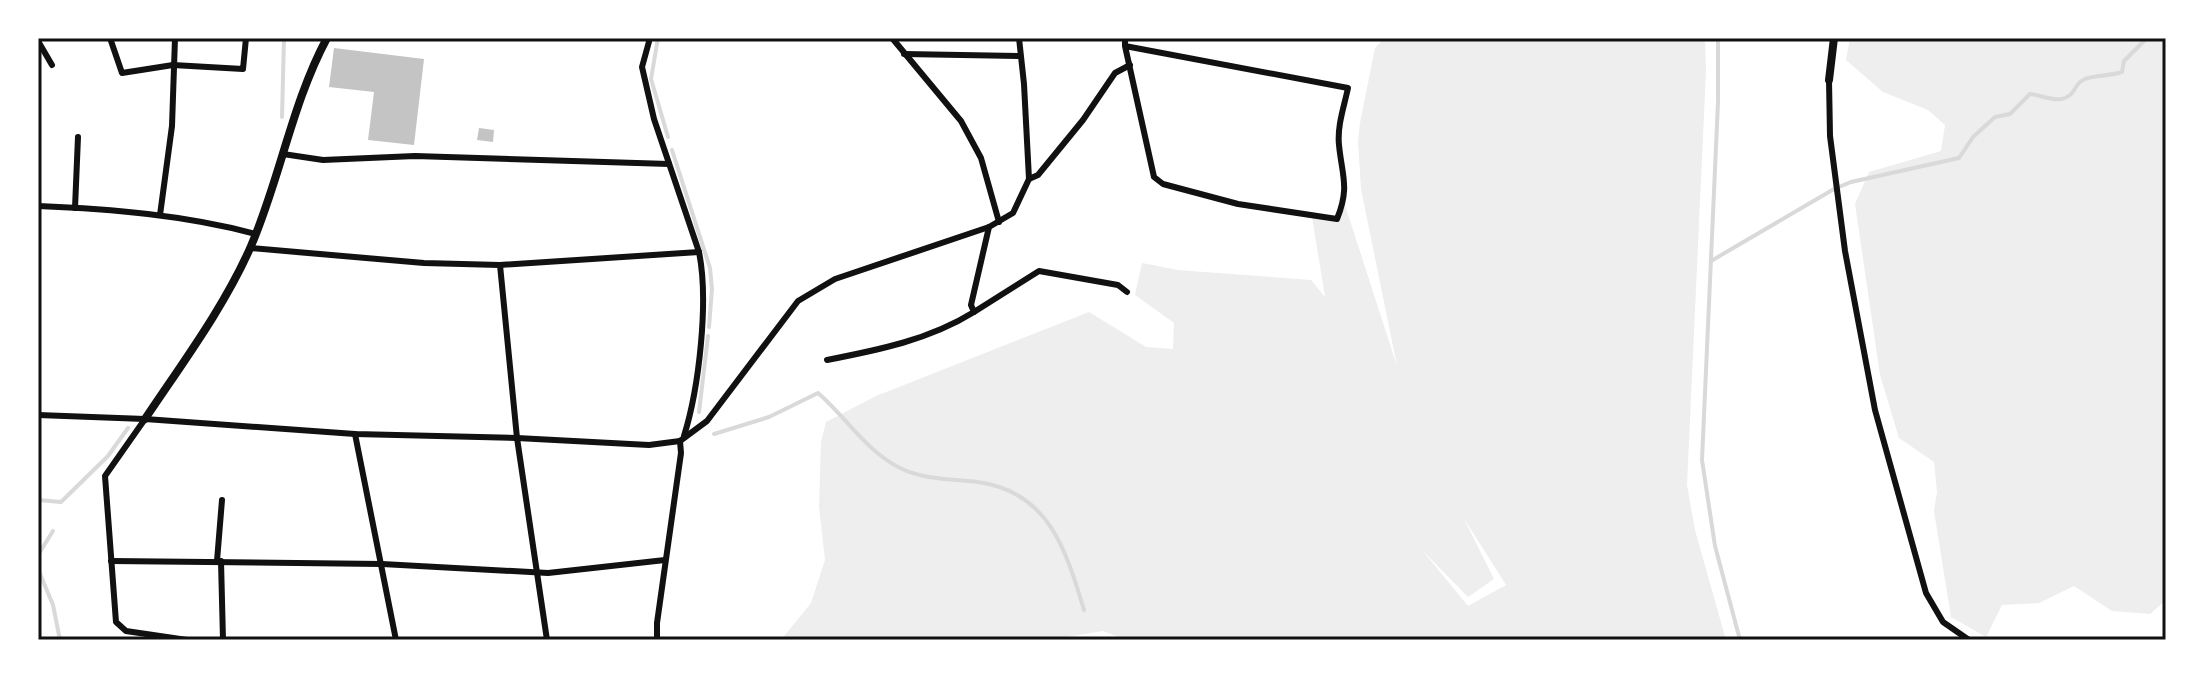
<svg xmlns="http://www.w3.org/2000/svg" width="2204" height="678" viewBox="0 0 2204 678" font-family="'Archivo Narrow',sans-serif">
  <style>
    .green { fill: #eee; fill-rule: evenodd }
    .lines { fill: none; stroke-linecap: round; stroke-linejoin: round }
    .stream { stroke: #d9d9d9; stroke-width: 4 }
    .building { fill: #c4c4c4 }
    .minor { stroke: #111; stroke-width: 6 }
    .tertiary { stroke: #111; stroke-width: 8 }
    .neatline { fill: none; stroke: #111; stroke-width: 3 }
  </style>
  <rect width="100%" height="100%" fill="#fff"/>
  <!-- green -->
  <g class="green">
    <path d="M 1384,38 L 1705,38 L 1706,71 L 1687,485 L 1695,530 L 1726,640 L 1126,640 L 1103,631 L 1048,640 L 781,640 L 811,603 L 825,560 L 819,507 L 821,442 L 826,422 L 876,396 L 1089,312 L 1146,347 L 1173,349 L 1174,323 L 1135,295 L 1142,263 L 1178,270 L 1311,280 L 1325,297 L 1312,217 L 1337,219 L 1344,202 L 1397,366 L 1361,189 L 1358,141 L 1360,123 L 1375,48 ZM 1463,517 L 1506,585 L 1468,606 L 1422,550 L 1468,597 L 1494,579 Z"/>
    <path d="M 1850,38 L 2166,38 L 2166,600 L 2150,614 L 2112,611 L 2074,586 L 2039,603 L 2002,605 L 1986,637 L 1951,617 L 1934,511 L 1937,492 L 1934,462 L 1899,438 L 1880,375 L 1855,204 L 1869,172 L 1941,151 L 1945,125 L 1928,110 L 1883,92 L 1846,60 Z"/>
  </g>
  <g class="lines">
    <!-- stream -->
    <g class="stream">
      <path d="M 658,38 L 651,79 L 668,137"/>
      <path d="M 1718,38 L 1718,102 L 1702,460 L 1715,546 L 1740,640"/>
      <path d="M 282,117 L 284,38"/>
      <path d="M 672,150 L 710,268 L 712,289 L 709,327"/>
      <path d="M 1711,261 L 1834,189 L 1851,182 L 1959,158 L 1973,137 L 1995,117 L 2010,114 L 2030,94 C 2043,95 2061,106 2072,93 C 2077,87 2077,82 2085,79 C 2096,75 2110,76 2122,72 L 2124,61 L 2147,38"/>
      <path d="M 699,412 L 708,336"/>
      <path d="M 714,434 L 769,417 L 818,393 C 846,417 866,451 900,468 C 924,480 952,479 978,482 C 1049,492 1066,550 1084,610"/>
      <path d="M 38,500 L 61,502 L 108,456 L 128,428"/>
      <path d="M 38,555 L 53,531"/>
      <path d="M 38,569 L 53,605 L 60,640"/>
    </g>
  </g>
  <!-- building -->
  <g class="building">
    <path d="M 334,48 L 424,59 L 414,145 L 368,140 L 374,92 L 329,87 Z"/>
    <path d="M 479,128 L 494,130 L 493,142 L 477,140 Z"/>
  </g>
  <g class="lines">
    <!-- minor -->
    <g class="minor">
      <path d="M 110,38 L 122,73 L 173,65 L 243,69 L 246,38"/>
      <path d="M 650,38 L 642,67 L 654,119 L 699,252 C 709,301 699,388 684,436"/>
      <path d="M 892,38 L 961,121 L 981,158 L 999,222"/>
      <path d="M 38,41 L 52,65"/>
      <path d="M 1125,46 L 1348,88 C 1344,107 1337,126 1339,145 C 1342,176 1350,187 1337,219 L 1238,204 L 1163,184 L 1154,177 L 1125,46 L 1125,38"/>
      <path d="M 904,54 L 1020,56"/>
      <path d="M 1829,80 L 1830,136 L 1845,251 L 1875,410 L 1926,593 L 1943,622 L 1969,640"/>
      <path d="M 283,154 L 323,160 L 415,156 L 669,164"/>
      <path d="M 1029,179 L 1038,175 L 1083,120 L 1115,73 L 1130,65"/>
      <path d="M 38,206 C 111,209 185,215 256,234"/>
      <path d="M 75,208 L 78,137"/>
      <path d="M 160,215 L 172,126 L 175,38"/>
      <path d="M 989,227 L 971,305 L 974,312 L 1039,271 L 1118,285 L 1127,292"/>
      <path d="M 250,248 L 424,263 L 500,265 L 699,252"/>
      <path d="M 500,265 L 517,438 L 547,640"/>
      <path d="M 827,360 C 878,350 929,340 974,312"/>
      <path d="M 38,415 L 145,419 L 355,434 L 517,438 L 649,445 L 680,441"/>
      <path d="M 145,419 L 105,476 L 116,622 L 126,631 L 187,640"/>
      <path d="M 355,434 L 396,640"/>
      <path d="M 111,561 L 382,564 L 548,573 L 665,560"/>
      <path d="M 217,561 L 222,500"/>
      <path d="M 221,561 L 223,640"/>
      <path d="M 657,640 L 657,623 L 681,453 L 680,441 L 707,421 L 798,301 L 835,279 L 989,227 L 1013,213 L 1029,179 L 1024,84 L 1019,38"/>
    </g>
    <!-- tertiary -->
    <g class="tertiary">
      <path d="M 1829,80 L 1834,38"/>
      <path d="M 145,419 C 181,365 225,306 251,246 C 280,179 292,103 327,38"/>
    </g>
  </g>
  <!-- border -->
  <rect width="2204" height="678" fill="none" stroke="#ffffff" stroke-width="80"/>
  <rect x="40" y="40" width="2124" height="598" class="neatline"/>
</svg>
